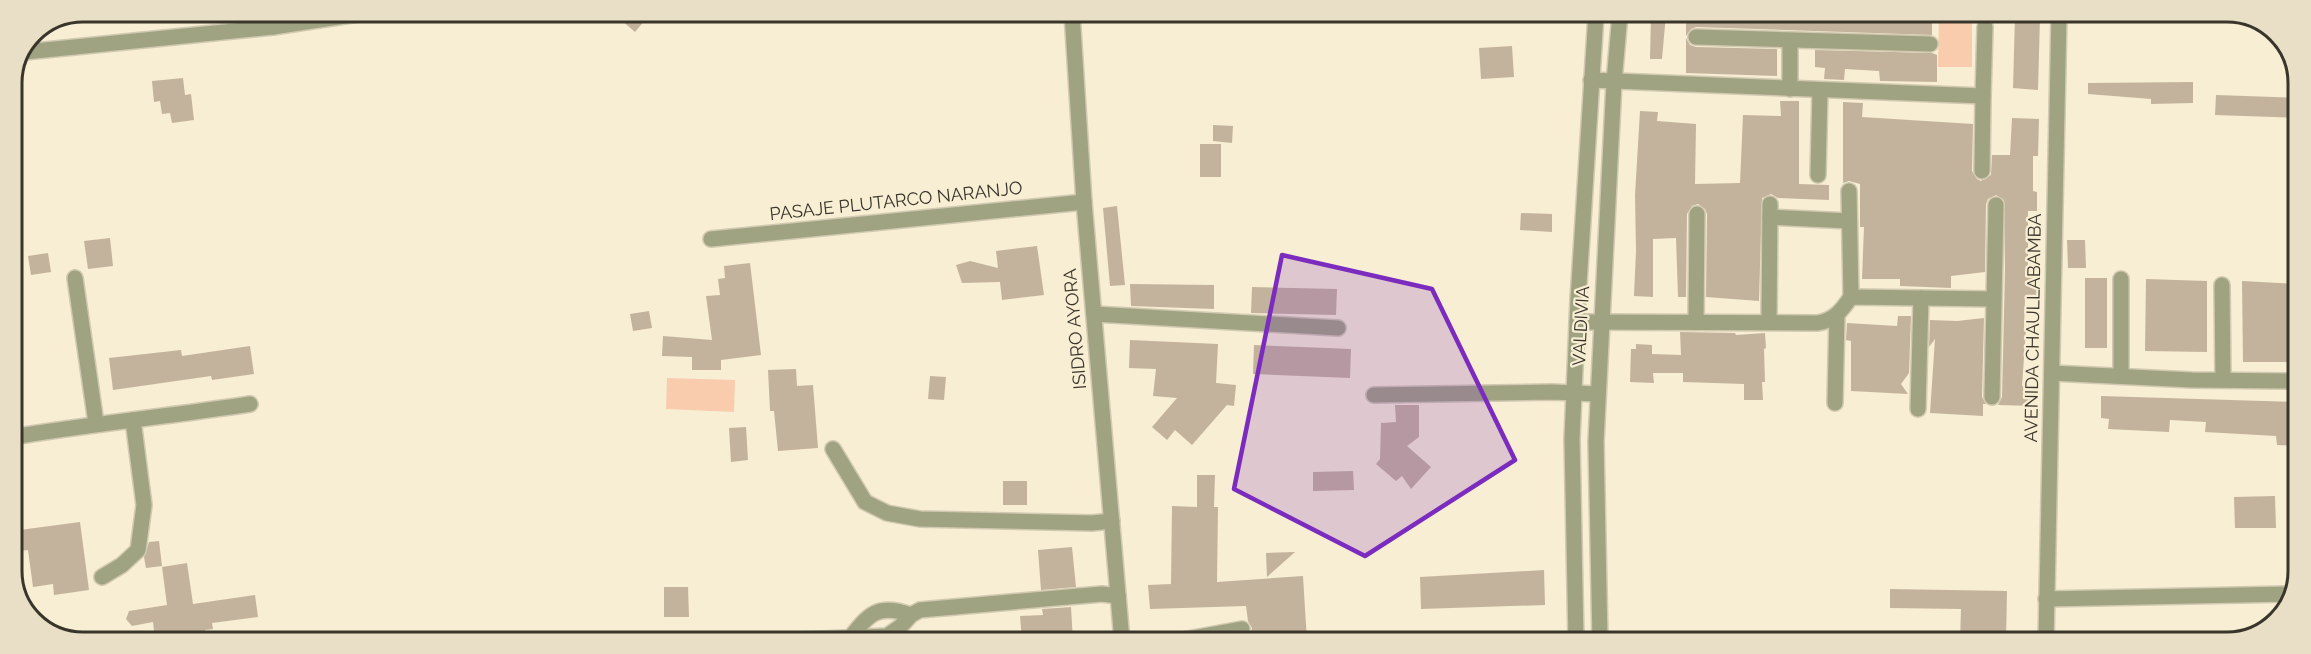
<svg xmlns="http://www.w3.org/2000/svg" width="2311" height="654" viewBox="0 0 2311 654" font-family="Raleway,sans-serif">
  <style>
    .green { fill: #f9ccad }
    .building { fill: #c4b39c }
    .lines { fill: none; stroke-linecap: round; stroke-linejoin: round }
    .minor-casing { stroke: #d1c9b1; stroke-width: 18 }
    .minor { stroke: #a0a381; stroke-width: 15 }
    .marked { fill: #7b2cbf; fill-opacity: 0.2; stroke: #7b2cbf; stroke-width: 4.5; stroke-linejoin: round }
    .labels { text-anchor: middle; stroke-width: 4.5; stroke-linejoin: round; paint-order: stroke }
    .street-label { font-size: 18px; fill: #39352b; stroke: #f7eed3 }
    .rim { fill: none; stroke: #39352b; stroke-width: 3 }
  </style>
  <rect width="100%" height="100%" fill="#f7eed3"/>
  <!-- green -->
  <g class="green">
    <path d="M 1939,14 L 1972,14 L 1972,67 L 1938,67 Z"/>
    <path d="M 667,378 L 735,380 L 734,412 L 666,409 Z"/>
  </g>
  <!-- building -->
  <g class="building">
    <path d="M 613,13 L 651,13 L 635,32 Z"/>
    <path d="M 1651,14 L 1666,14 L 1662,59 L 1650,59 Z"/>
    <path d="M 1686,14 L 1932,14 L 1932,35 L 1696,27 L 1691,29 L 1686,36 Z"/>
    <path d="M 2015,16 L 2040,17 L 2038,90 L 2013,88 Z"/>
    <path d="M 1686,38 L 1690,45 L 1696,47 L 1777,49 L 1777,76 L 1686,73 Z"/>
    <path d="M 1512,46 L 1514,77 L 1481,79 L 1479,48 Z"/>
    <path d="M 1815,50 L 1932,53 L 1937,55 L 1937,82 L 1880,81 L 1879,71 L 1845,69 L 1844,80 L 1824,79 L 1825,68 L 1815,67 Z"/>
    <path d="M 183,78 L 185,95 L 191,94 L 194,120 L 172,123 L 170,113 L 162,114 L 160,101 L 154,102 L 152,81 Z"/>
    <path d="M 2193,82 L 2193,103 L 2151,104 L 2151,99 L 2088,94 L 2088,83 Z"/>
    <path d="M 2216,95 L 2299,98 L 2299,118 L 2215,115 Z"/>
    <path d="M 1780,101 L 1799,101 L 1799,184 L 1829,185 L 1829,200 L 1778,198 L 1771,194 L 1762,198 L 1759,301 L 1706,297 L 1707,214 L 1705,209 L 1698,204 L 1692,206 L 1687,214 L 1686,297 L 1678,297 L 1676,238 L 1653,239 L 1653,297 L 1634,296 L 1636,251 L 1635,195 L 1640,111 L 1658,112 L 1657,121 L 1696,124 L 1695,184 L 1740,183 L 1743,115 L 1781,116 Z"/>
    <path d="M 1843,102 L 1863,103 L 1862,117 L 1973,124 L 1972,171 L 1977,179 L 1981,181 L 1991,175 L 1992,155 L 2010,155 L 2012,118 L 2039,119 L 2038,156 L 2033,156 L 2033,191 L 2037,192 L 2037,211 L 2028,211 L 2028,268 L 2036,268 L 2037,299 L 2025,299 L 2024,329 L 2026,329 L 2022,386 L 2036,387 L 2034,406 L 1998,405 L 2002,397 L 2005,270 L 2004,200 L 1996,195 L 1988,199 L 1986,204 L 1985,272 L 1951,276 L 1951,288 L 1900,286 L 1900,279 L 1862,279 L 1864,227 L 1860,227 L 1860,184 L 1849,181 L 1843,183 Z"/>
    <path d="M 1213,125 L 1233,126 L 1232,143 L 1213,141 Z"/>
    <rect x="1200" y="144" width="21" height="33"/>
    <path d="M 1117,206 L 1125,285 L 1110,286 L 1103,208 Z"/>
    <path d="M 1521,213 L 1552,214 L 1552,232 L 1520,230 Z"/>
    <path d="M 110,238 L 113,266 L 88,269 L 84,241 Z"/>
    <path d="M 2067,240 L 2085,240 L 2086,268 L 2068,268 Z"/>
    <path d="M 1037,246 L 1044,295 L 1002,300 L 1000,282 L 962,283 L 956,265 L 970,261 L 998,268 L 996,251 Z"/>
    <path d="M 48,253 L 51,272 L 31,275 L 28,256 Z"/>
    <path d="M 750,263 L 761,355 L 721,360 L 721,370 L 692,370 L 692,357 L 662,356 L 663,336 L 712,340 L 706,296 L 720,295 L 718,279 L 725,278 L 724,266 Z"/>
    <rect x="2085" y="278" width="22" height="70"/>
    <path d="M 2146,279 L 2207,281 L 2207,352 L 2145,351 Z"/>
    <path d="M 2242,281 L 2298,284 L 2298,362 L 2243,362 Z"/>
    <path d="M 1130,284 L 1214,285 L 1214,309 L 1131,306 Z"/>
    <path d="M 1252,287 L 1337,289 L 1336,315 L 1251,313 Z"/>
    <path d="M 649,311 L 652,328 L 633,331 L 630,314 Z"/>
    <path d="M 1898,316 L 1911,316 L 1909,373 L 1901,384 L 1908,394 L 1851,391 L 1851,341 L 1846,340 L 1847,323 L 1897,326 Z"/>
    <path d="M 1984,318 L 1982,397 L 1986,404 L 1983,404 L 1983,416 L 1930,413 L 1935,339 L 1929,347 L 1930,320 L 1957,321 Z"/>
    <path d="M 1680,332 L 1735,333 L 1736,335 L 1765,333 L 1766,348 L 1764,349 L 1765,382 L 1762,382 L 1763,400 L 1744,400 L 1744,384 L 1683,382 L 1683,373 L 1653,373 L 1654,383 L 1630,382 L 1631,349 L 1636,349 L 1636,344 L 1652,345 L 1652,354 L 1681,355 Z"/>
    <path d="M 1130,340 L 1218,344 L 1216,383 L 1236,385 L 1234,406 L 1227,405 L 1192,445 L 1175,430 L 1167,440 L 1152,427 L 1177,398 L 1153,396 L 1156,369 L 1129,368 Z"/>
    <path d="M 1254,345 L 1351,349 L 1350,378 L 1253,374 Z"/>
    <path d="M 250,346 L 254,374 L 212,380 L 211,376 L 113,390 L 109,358 L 181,350 L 182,356 Z"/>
    <path d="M 796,369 L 797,386 L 813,385 L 818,448 L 778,451 L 774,411 L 770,411 L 768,370 Z"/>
    <path d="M 930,376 L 946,377 L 944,400 L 928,399 Z"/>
    <path d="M 2101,396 L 2297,402 L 2297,446 L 2277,445 L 2276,436 L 2205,432 L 2206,422 L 2170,420 L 2169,432 L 2108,429 L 2109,419 L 2101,418 Z"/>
    <path d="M 1395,405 L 1419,405 L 1419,437 L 1407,446 L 1431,467 L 1411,489 L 1402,476 L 1396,481 L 1376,464 L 1380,459 L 1381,423 L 1396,422 Z"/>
    <path d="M 746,427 L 748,460 L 731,462 L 729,428 Z"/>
    <path d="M 1353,471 L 1354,490 L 1313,491 L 1313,472 Z"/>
    <path d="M 1197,475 L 1215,475 L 1214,507 L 1218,507 L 1217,582 L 1303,576 L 1307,641 L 1249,641 L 1252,628 L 1248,621 L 1246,606 L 1150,609 L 1148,585 L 1171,584 L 1172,506 L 1197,507 Z"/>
    <rect x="1003" y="481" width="24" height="24"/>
    <path d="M 2275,496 L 2276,528 L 2235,528 L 2234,497 Z"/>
    <path d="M 80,522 L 89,590 L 54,595 L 53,584 L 33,587 L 28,550 L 12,552 L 12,531 Z"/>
    <path d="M 159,541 L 162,566 L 146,568 L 144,557 L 149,542 Z"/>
    <path d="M 1072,547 L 1076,587 L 1041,590 L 1038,550 Z"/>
    <path d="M 1295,552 L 1267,577 L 1266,553 Z"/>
    <path d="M 187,563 L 193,604 L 255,595 L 258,617 L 212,623 L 213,629 L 205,630 L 205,635 L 181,640 L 155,640 L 153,622 L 132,626 L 126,619 L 129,611 L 167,605 L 162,567 Z"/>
    <path d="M 1544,570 L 1545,605 L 1421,609 L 1420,577 Z"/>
    <path d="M 664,587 L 688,587 L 689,617 L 664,617 Z"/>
    <path d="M 1890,589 L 2007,591 L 2006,642 L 1960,642 L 1961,609 L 1890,608 Z"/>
    <path d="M 1071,607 L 1073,641 L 1022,641 L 1020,616 L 1043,615 L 1042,609 Z"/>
  </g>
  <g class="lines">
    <!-- minor casing -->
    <g class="minor-casing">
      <g id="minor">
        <path d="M 270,12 L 273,27"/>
        <path d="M 1072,13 L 1084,202 L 1122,641"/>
        <path d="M 1696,37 L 1930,44"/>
        <path d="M 25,52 L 273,27 L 371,12"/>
        <path d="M 1591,80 L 1983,96 L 1985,27"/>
        <path d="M 1790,89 L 1790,41"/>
        <path d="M 1982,171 L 1983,96"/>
        <path d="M 1818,175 L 1820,90"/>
        <path d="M 1849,191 L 1851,297"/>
        <path d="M 1770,217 L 1849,221"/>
        <path d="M 711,239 L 1084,202"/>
        <path d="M 75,278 L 96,423"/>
        <path d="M 2121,279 L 2121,376"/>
        <path d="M 2222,285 L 2223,380"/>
        <path d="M 1094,314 L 1338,328"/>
        <path d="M 1577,322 L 1817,323 C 1834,321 1842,310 1851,297 L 1993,299"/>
        <path d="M 1696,322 L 1697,214"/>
        <path d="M 1769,322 L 1770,204"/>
        <path d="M 2052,373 L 2192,380 L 2298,381"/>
        <path d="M 1374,395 L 1552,392 L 1597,394"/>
        <path d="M 1992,397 L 1996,205"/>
        <path d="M 1835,403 L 1837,315"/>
        <path d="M 1918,409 L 1921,298"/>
        <path d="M 12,437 C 91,424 171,416 250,404"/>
        <path d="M 833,449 L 865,502 L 887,513 L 920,519 L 1092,523 L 1112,521"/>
        <path d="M 102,577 L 122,565 L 138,550 L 144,505 L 133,420"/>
        <path d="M 2046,599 L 2288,594"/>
        <path d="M 850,638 C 869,614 878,603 911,615"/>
        <path d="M 803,640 L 887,636 L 901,626 L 911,615 L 920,610 L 1102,594 L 1118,596"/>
        <path d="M 1177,641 L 1242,629"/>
        <path d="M 1576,641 L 1572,439 L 1578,300 L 1596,14"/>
        <path d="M 1600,641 L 1596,442 L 1614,82 L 1620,14"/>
        <path d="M 2046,642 L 2059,14"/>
      </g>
    </g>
    <!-- minor -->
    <use href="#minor" class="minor"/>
  </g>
  <!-- marked area -->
  <path class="marked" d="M 1282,255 L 1432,289 L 1515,460 L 1365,556 L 1234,489 Z"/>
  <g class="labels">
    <!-- street labels -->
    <g class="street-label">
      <text transform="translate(896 201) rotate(-6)" y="6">PASAJE PLUTARCO NARANJO</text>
      <text transform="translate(1581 326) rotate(-87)" y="6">VALDIVIA</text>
      <text transform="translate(2033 328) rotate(-89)" y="6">AVENIDA CHAULLABAMBA</text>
      <text transform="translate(1075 329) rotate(-95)" y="6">ISIDRO AYORA</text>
    </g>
  </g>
  <!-- crop -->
  <path d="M0 0H2311V654H0ZM83 22H2227A61 61 0 0 1 2288 83V571A61 61 0 0 1 2227 632H83A61 61 0 0 1 22 571V83A61 61 0 0 1 83 22Z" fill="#e8dfc6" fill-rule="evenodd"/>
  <path class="rim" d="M83 22H2227A61 61 0 0 1 2288 83V571A61 61 0 0 1 2227 632H83A61 61 0 0 1 22 571V83A61 61 0 0 1 83 22Z"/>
</svg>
